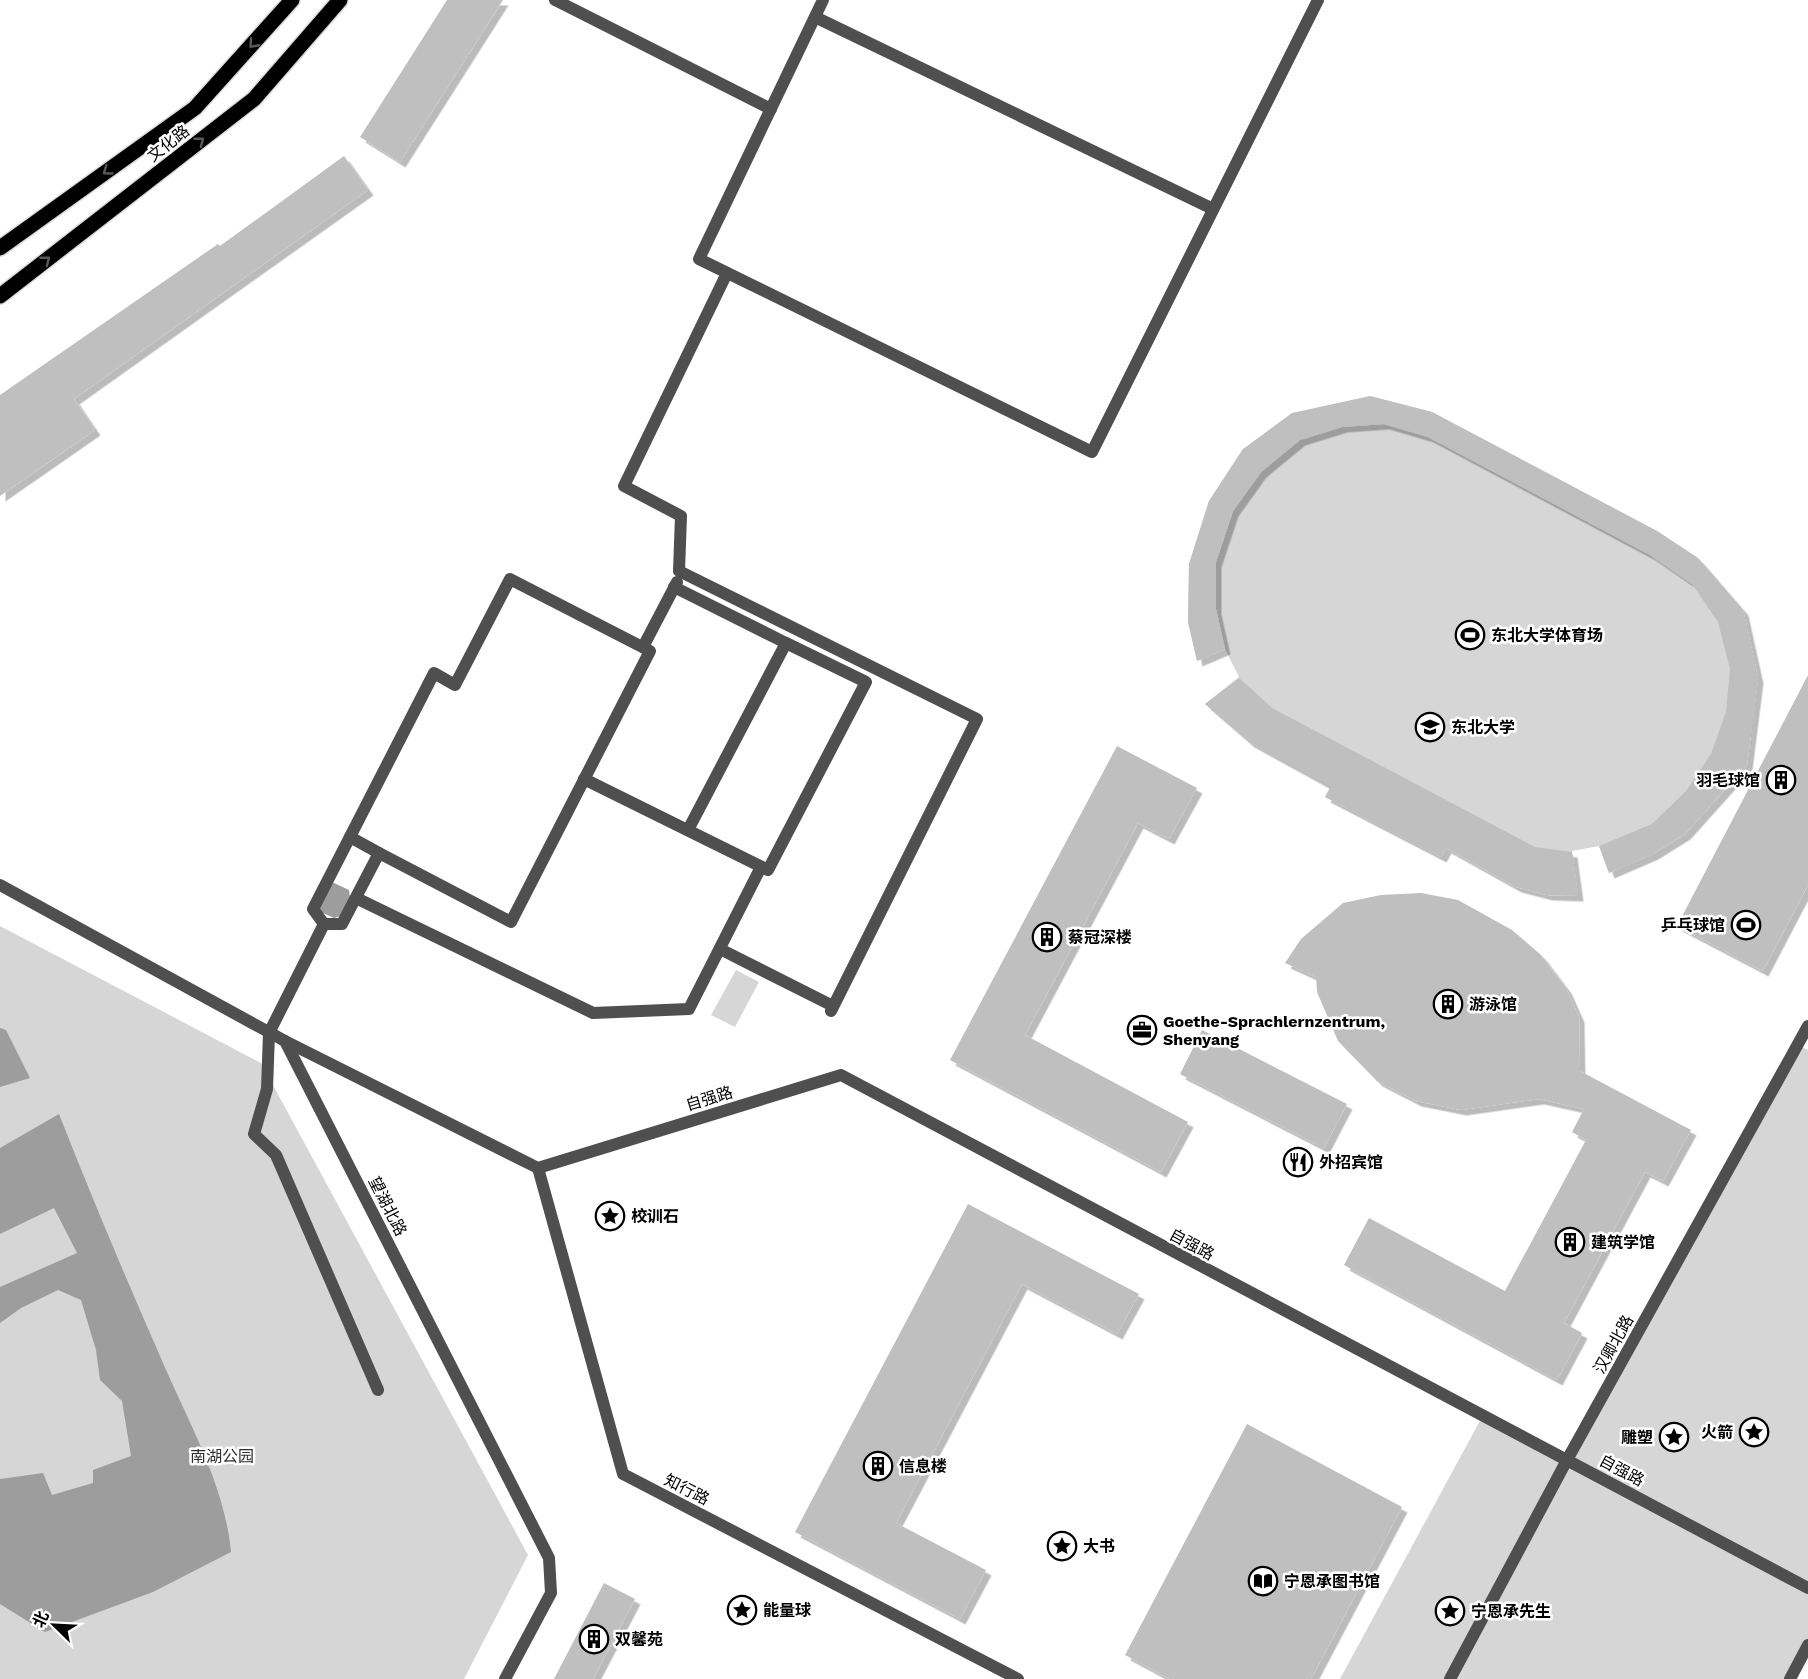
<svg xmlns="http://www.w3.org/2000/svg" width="1808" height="1679" viewBox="0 0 1808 1679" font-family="'Work Sans','Noto Sans SC',sans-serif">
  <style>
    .green { fill: #d6d6d6 }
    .water { fill: #9d9d9d }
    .building { fill: #bfbfbf; filter: url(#shadow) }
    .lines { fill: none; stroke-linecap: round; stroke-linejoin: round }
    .primary-casing { stroke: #dbdbdb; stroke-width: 18 }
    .minor { stroke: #4f4f4f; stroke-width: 12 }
    .primary { stroke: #000; stroke-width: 15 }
    .oneway { stroke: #595959 }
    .labels { text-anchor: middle; stroke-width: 5; stroke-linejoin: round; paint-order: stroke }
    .street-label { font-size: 16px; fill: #000; stroke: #fff }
    .poi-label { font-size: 16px; font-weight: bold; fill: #000; stroke: #fff; text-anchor: start }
    .park-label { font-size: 16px; fill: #2d2d2d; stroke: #fff }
  </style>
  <defs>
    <filter id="shadow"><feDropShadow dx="5.5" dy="5.5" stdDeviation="0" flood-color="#0004"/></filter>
  </defs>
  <rect width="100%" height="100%" fill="#fff"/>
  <!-- green -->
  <g class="green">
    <path d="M 1370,396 L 1432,412 L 1657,531 L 1698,558 L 1743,610 L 1758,678 L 1751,736 L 1653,854 L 1609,873 L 1599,846 L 1572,851 L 1578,896 L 1446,848 L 1441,857 L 1325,797 L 1330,787 L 1249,742 L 1205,704 L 1239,677 L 1225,649 L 1197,661 L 1188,622 L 1189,564 L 1209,501 L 1243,449 Z"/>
    <path d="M 0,926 L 261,1063 L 528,1555 L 464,1679 L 0,1679 Z"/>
    <path d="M 736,970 L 759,982 L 735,1027 L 711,1015 Z"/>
    <path d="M 1798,1045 L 1808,1050 L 1808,1648 L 1791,1679 L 1340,1679 L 1482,1417 L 1566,1460 Z"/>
  </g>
  <!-- water -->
  <g class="water">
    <path d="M 334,883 L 349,890 L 350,897 L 341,916 L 334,918 L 321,912 L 318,905 L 328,885 Z"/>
    <path d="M 0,1028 L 6,1030 L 30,1078 L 0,1087 Z"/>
    <path d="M 59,1114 C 92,1198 127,1281 163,1363 C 189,1423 225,1486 231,1552 L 153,1592 L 45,1632 L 0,1604 L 0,1479 L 43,1473 L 52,1495 L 93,1483 L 93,1470 L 131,1456 L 122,1401 L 100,1380 L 96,1350 L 81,1300 L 58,1290 L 21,1308 L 0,1323 L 0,1287 L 77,1253 L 54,1208 L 0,1234 L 0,1148 Z"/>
  </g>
  <!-- building -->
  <g class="building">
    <path d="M 447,0 L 503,0 L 400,162 L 360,137 Z"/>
    <path d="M 344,156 L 368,190 L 74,399 L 95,430 L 0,496 L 0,395 L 218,244 L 220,246 Z"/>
    <path d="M 1370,396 L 1432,412 L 1657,531 L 1698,558 L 1743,610 L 1758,678 L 1747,765 L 1685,834 L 1653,854 L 1609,873 L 1599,846 L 1652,824 L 1686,791 L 1711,754 L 1726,712 L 1730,669 L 1718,622 L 1692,584 L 1650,555 L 1428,437 L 1384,424 L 1342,427 L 1300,440 L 1261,472 L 1233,511 L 1216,562 L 1216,609 L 1225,649 L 1197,661 L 1188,622 L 1189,564 L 1209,501 L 1243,449 L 1292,413 Z"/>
    <path d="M 1808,675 L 1808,885 L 1763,971 L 1677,926 Z"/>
    <path d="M 1239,678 L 1272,708 L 1535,847 L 1572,852 L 1578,896 L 1547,895 L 1516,887 L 1446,848 L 1441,857 L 1325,797 L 1331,787 L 1249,742 L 1205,704 Z"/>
    <path d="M 1117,746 L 1197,788 L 1169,839 L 1138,823 L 1025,1035 L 1188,1122 L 1161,1172 L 950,1060 Z"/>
    <path d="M 1421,893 L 1458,900 L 1512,930 L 1541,955 L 1566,988 L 1579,1017 L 1580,1071 L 1691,1130 L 1663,1181 L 1645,1172 L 1564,1323 L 1582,1333 L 1557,1380 L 1344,1265 L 1369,1218 L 1505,1291 L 1586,1140 L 1572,1132 L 1584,1109 L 1539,1099 L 1461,1110 L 1416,1101 L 1377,1081 L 1338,1041 L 1317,992 L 1316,977 L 1285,963 L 1301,939 L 1343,903 L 1381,895 Z"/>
    <path d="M 1202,1030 L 1347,1104 L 1324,1148 L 1180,1074 Z"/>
    <path d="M 968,1204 L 1139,1294 L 1117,1334 L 1022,1284 L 896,1523 L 986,1570 L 960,1619 L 795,1532 Z"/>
    <path d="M 1247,1424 L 1402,1507 L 1311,1679 L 1170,1679 L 1125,1655 Z"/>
    <path d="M 604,1583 L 635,1599 L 593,1679 L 554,1679 Z"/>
  </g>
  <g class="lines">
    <!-- primary casing -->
    <g class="primary-casing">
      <g id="primary">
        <path d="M 0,248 L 195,108 L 292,0"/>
        <path d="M 0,296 L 254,99 L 340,0"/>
      </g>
    </g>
    <!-- minor -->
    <g class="minor">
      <path d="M 555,0 L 771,109"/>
      <path d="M 823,0 L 699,259 L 1092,452 L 1318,0"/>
      <path d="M 815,17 L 1213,209"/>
      <path d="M 727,273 L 624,486 L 681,516 L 679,571 L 977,719 L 831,1011"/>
      <path d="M 674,587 L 786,643 L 688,830"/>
      <path d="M 643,647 L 677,582"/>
      <path d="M 584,779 L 768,870 L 866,682 L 786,643"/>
      <path d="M 350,837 L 379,853"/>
      <path d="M 0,885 L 285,1041 L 549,1558 L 551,1593 L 505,1679"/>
      <path d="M 356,898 L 593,1013 L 689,1009 L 761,867"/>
      <path d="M 324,924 L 313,909 L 434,673 L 455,685 L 510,579 L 650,651 L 511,922 L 379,853 L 342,924 L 324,924 L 269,1033 L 267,1089 L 254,1134 L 276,1155 L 378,1390"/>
      <path d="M 720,949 L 833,1006"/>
      <path d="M 285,1041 L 538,1168"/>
      <path d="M 538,1168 L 841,1075 L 1808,1588"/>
      <path d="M 538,1168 L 623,1474 L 1018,1679"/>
      <path d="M 1450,1679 L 1567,1460 L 1808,1026"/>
      <path d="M 1790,1679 L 1808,1645"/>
    </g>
    <!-- primary -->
    <use href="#primary" class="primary"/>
  </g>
  <!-- one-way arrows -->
  <defs><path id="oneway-chevron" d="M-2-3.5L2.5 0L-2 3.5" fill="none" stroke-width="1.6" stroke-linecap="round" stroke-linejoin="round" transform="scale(1.5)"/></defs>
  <g class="oneway">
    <use href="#oneway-chevron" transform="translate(253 44) rotate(132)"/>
    <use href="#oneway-chevron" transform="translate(200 141) rotate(-38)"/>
    <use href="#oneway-chevron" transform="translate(107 171) rotate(144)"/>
    <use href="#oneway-chevron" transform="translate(46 260) rotate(-38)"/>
  </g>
  <!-- icons -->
  <defs>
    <g id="stadium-ring" transform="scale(1.5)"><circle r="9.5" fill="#fff" stroke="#000" stroke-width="1.5"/><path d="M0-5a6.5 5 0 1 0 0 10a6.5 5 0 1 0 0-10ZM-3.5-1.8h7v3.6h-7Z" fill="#000"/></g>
    <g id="university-ring" transform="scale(1.5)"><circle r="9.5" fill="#fff" stroke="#000" stroke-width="1.5"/><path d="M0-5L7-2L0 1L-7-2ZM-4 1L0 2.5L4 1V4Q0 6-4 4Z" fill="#000"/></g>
    <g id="building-ring" transform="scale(1.5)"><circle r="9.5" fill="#fff" stroke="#000" stroke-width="1.5"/><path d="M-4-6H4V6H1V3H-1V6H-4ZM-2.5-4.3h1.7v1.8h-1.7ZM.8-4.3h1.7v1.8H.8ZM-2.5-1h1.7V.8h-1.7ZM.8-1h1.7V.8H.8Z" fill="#000"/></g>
    <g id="office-ring" transform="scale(1.5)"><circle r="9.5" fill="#fff" stroke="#000" stroke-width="1.5"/><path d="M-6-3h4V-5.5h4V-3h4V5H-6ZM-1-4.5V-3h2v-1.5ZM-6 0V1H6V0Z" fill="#000"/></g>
    <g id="restaurant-ring" transform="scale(1.5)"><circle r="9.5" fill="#fff" stroke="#000" stroke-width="1.5"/><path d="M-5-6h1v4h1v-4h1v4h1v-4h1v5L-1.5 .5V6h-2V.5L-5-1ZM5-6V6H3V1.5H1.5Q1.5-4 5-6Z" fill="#000"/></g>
    <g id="sight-ring" transform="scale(1.5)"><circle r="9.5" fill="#fff" stroke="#000" stroke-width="1.5"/><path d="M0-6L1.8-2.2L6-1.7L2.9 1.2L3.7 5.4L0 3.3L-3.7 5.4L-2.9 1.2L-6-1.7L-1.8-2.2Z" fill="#000"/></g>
    <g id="library-ring" transform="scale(1.5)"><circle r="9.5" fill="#fff" stroke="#000" stroke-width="1.5"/><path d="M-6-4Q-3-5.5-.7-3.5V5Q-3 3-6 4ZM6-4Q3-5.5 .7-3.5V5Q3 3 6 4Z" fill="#000"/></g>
  </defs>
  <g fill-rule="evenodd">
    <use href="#stadium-ring" x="1470" y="635"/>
    <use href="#university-ring" x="1430" y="727"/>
    <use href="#building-ring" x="1781" y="780"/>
    <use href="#stadium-ring" x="1746" y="925"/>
    <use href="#building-ring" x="1047" y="937"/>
    <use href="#building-ring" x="1448" y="1004"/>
    <use href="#office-ring" x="1142" y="1030"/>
    <use href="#restaurant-ring" x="1298" y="1162"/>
    <use href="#sight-ring" x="610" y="1216"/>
    <use href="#building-ring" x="1570" y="1242"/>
    <use href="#sight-ring" x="1754" y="1432"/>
    <use href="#sight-ring" x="1674" y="1437"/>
    <use href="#building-ring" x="878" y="1466"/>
    <use href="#sight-ring" x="1062" y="1546"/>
    <use href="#library-ring" x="1263" y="1581"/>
    <use href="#sight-ring" x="742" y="1610"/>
    <use href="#sight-ring" x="1450" y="1611"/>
    <use href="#building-ring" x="594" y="1639"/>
  </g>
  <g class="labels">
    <!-- street labels -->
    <g class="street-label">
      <text transform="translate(168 143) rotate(-38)" y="6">文化路</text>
      <text transform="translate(709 1098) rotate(-17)" y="6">自强路</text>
      <text transform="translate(388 1206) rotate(63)" y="6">望湖北路</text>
      <text transform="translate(1192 1244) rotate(28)" y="6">自强路</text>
      <text transform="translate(1613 1344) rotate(-61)" y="6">汉卿北路</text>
      <text transform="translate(1622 1470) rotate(28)" y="6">自强路</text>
      <text transform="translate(687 1489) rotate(27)" y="6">知行路</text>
    </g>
    <!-- poi labels -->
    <g class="poi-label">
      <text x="1491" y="641">东北大学体育场</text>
      <text x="1451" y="733">东北大学</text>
      <text x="1760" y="786" text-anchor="end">羽毛球馆</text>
      <text x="1725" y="931" text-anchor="end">乒乓球馆</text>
      <text x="1068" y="943">蔡冠深楼</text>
      <text x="1469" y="1010">游泳馆</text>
      <text x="1163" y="1027">Goethe-Sprachlernzentrum,<tspan x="1163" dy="18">Shenyang</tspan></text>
      <text x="1319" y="1168">外招宾馆</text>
      <text x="631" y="1222">校训石</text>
      <text x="1591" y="1248">建筑学馆</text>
      <text x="1733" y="1438" text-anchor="end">火箭</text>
      <text x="1653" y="1443" text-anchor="end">雕塑</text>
      <text x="899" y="1472">信息楼</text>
      <text x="1083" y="1552">大书</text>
      <text x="1284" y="1587">宁恩承图书馆</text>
      <text x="763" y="1616">能量球</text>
      <text x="1471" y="1617">宁恩承先生</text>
      <text x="615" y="1645">双馨苑</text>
    </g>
    <!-- park labels -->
    <g class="park-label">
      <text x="222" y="1462">南湖公园</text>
    </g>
  </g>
  <!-- north arrow -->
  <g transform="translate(54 1625) rotate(294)" stroke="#ffffff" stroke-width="4.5" paint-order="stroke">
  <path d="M0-4.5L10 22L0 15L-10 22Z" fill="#000000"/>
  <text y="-9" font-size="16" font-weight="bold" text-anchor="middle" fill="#000000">北</text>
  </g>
</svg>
